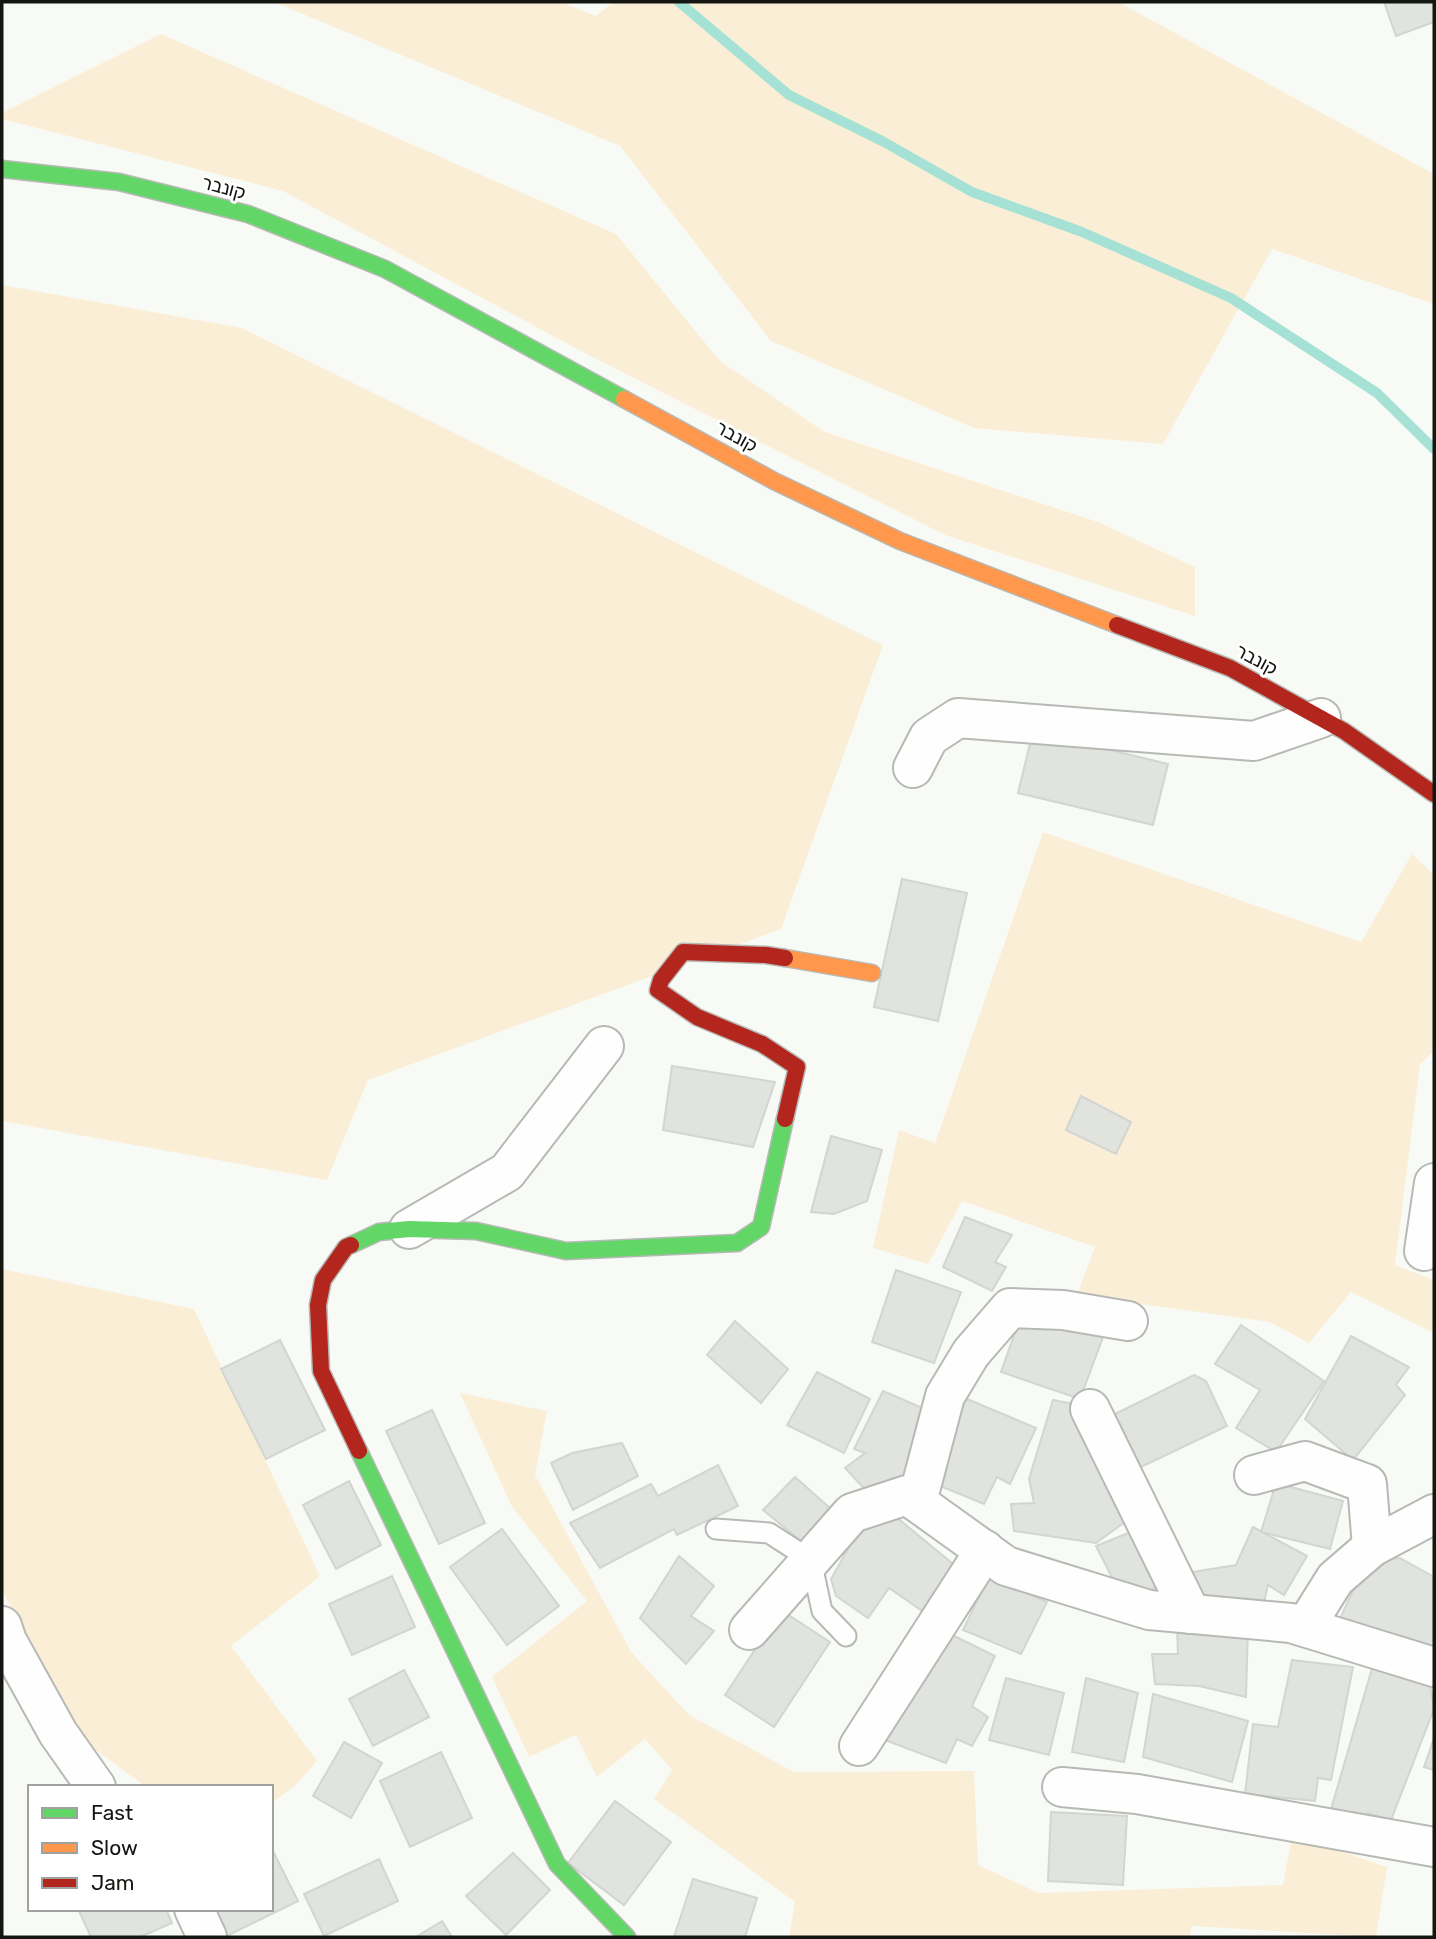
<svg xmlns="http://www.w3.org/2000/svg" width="1436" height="1939" viewBox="0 0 1436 1939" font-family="Rubik,Heebo,sans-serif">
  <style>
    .green { fill: #fbeed7 }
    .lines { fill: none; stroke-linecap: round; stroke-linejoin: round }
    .stream { stroke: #a5e2d5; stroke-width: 10 }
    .building { fill: #e0e3de; stroke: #d2d5d1; stroke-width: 2 }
    .lane-casing { stroke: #b7b9b5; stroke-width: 23 }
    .street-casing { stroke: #b7b9b5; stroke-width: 42 }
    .fast-casing { stroke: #b7b9b5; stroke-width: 19 }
    .slow-casing { stroke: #b7b9b5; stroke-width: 19 }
    .jam-casing { stroke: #b7b9b5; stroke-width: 19 }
    .lane { stroke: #fefefe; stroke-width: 19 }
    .street { stroke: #fefefe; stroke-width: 38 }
    .fast { stroke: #63d668; stroke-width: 16 }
    .slow { stroke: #ff974d; stroke-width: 16 }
    .jam { stroke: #b3261e; stroke-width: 16 }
    .labels { text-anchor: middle; stroke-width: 6; stroke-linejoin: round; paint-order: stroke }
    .street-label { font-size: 19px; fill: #141612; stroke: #fff }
  </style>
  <rect width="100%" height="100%" fill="#f8fbf5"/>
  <!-- green -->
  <g class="green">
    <path d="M 274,2 L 561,2 L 596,16 L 613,2 L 1118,2 L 1434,174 L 1434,304 L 1272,249 L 1163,444 L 974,428 L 771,341 L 620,146 Z"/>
    <path d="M 161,34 L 616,234 L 720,361 L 825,432 L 1098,522 L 1195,567 L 1195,616 L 945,535 L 592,357 L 283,191 L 2,119 L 2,113 Z"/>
    <path d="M 2,285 L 242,328 L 883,645 L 781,929 L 368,1080 L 327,1180 L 2,1121 Z"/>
    <path d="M 1043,832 L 1361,942 L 1412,854 L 1434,875 L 1434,1051 L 1420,1064 L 1395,1265 L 1434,1280 L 1434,1333 L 1351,1292 L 1309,1343 L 1270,1322 L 1077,1295 L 1095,1247 L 962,1201 L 928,1264 L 873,1248 L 899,1130 L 935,1143 Z"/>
    <path d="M 2,1269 L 194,1309 L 320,1576 L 231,1646 L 317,1761 L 297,1784 L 271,1804 L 271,1787 L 146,1787 L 88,1744 L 2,1591 Z"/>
    <path d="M 460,1393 L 547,1411 L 535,1475 L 631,1652 L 689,1715 L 794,1772 L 974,1771 L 978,1865 L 1039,1893 L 1283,1885 L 1292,1835 L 1387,1867 L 1376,1937 L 1192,1926 L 1189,1937 L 789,1937 L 795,1902 L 654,1799 L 672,1770 L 645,1739 L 597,1777 L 576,1735 L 529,1757 L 492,1677 L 587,1601 L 512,1507 Z"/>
  </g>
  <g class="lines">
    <!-- stream -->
    <path class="stream" d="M 679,2 L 789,95 L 884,142 L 972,192 L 1082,232 L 1231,298 L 1377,393 L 1434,449"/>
  </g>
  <!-- building -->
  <g class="building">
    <path d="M 1384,2 L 1434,2 L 1434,22 L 1396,36 Z"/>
    <path d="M 1033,731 L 1168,764 L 1153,825 L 1018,793 Z"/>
    <path d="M 902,879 L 967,893 L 938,1021 L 874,1007 Z"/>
    <path d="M 672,1066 L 775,1082 L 753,1147 L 663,1130 Z"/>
    <path d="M 1081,1096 L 1131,1122 L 1116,1154 L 1066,1130 Z"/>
    <path d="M 831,1136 L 882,1150 L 867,1201 L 834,1214 L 811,1212 Z"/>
    <path d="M 965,1217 L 1012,1235 L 995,1262 L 1006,1267 L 992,1291 L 943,1267 Z"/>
    <path d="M 896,1270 L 961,1292 L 934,1363 L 872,1342 Z"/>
    <path d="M 1023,1310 L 1103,1337 L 1080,1399 L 1001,1372 Z"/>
    <path d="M 735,1321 L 788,1369 L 761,1403 L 707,1355 Z"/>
    <path d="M 1241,1325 L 1324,1381 L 1276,1452 L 1236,1428 L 1260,1390 L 1215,1364 Z"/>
    <path d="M 1351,1336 L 1409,1367 L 1396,1385 L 1405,1395 L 1353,1460 L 1305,1419 Z"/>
    <path d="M 280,1340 L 325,1430 L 266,1459 L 221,1369 Z"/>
    <path d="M 817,1372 L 870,1399 L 844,1453 L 787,1425 Z"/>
    <path d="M 1194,1375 L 1206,1381 L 1227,1426 L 1139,1468 L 1111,1416 Z"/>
    <path d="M 883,1391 L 932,1412 L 916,1481 L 872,1497 L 845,1468 L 865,1453 L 854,1449 Z"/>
    <path d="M 955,1394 L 1036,1428 L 1010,1484 L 997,1477 L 984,1504 L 928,1481 Z"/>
    <path d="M 1053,1400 L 1079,1405 L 1129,1519 L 1096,1543 L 1014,1531 L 1011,1504 L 1034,1503 L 1029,1479 Z"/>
    <path d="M 432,1410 L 485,1523 L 439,1544 L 386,1431 Z"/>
    <path d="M 622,1443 L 638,1476 L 573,1510 L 551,1463 L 572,1453 Z"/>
    <path d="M 718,1465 L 738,1506 L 677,1535 L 674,1529 L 600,1568 L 570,1523 L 651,1484 L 658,1496 Z"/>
    <path d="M 795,1477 L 830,1508 L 802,1542 L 763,1510 Z"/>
    <path d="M 349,1481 L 381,1545 L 336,1569 L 303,1505 Z"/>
    <path d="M 1276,1483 L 1343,1501 L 1330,1549 L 1261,1532 Z"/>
    <path d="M 890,1512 L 958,1568 L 928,1615 L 889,1588 L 868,1618 L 836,1596 L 831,1579 L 858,1531 Z"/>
    <path d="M 1143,1527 L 1169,1582 L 1124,1601 L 1096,1546 Z"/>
    <path d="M 1253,1527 L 1307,1556 L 1284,1595 L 1268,1585 L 1264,1603 L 1184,1595 L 1174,1575 L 1236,1565 Z"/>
    <path d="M 502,1529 L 559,1606 L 507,1645 L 450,1567 Z"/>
    <path d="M 679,1556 L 714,1586 L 691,1616 L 714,1631 L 686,1664 L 640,1618 Z"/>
    <path d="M 1400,1558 L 1434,1577 L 1434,1653 L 1338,1623 L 1366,1562 Z"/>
    <path d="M 392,1576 L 415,1627 L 352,1655 L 329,1604 Z"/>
    <path d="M 989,1576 L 1047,1602 L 1021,1654 L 963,1630 Z"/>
    <path d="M 781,1610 L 830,1642 L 774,1727 L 725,1695 Z"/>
    <path d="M 938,1628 L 995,1656 L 972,1706 L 988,1717 L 972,1746 L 957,1739 L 946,1763 L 882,1739 Z"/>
    <path d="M 1177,1628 L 1248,1628 L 1246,1697 L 1199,1686 L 1155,1684 L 1152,1654 L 1178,1654 Z"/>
    <path d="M 1292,1660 L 1353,1667 L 1331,1780 L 1318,1778 L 1315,1801 L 1245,1794 L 1253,1724 L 1278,1727 Z"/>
    <path d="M 1373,1665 L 1429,1679 L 1434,1709 L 1391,1820 L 1367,1813 L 1361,1830 L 1329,1816 Z"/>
    <path d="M 404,1670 L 429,1717 L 373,1746 L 349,1699 Z"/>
    <path d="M 1006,1678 L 1064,1693 L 1049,1755 L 989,1740 Z"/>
    <path d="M 1086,1678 L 1138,1693 L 1124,1762 L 1072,1752 Z"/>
    <path d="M 1153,1694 L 1248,1721 L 1232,1782 L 1143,1757 Z"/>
    <path d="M 1434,1738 L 1434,1770 L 1424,1767 Z"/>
    <path d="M 344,1742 L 382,1763 L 351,1818 L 313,1796 Z"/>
    <path d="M 441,1752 L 472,1818 L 410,1847 L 380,1781 Z"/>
    <path d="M 615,1801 L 671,1842 L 624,1905 L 568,1863 Z"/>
    <path d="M 1051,1812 L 1127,1816 L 1123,1885 L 1048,1881 Z"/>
    <path d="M 271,1847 L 298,1901 L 225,1937 L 212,1909 L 271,1909 Z"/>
    <path d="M 513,1853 L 550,1890 L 506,1935 L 466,1896 Z"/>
    <path d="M 379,1859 L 398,1901 L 324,1936 L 304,1894 Z"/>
    <path d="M 693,1879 L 757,1898 L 745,1937 L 674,1937 Z"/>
    <path d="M 78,1909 L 166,1909 L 172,1923 L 140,1937 L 91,1937 Z"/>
    <path d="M 442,1921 L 452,1937 L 416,1937 Z"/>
  </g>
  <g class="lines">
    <!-- lane casing -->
    <g class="lane-casing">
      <path id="lane" d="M 716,1529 L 769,1533 L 811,1560 L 822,1611 L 846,1636"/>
    </g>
    <!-- street casing -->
    <g class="street-casing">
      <g id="street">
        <path d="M 913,768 L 929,737 L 958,718 L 1254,741 L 1321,718"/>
        <path d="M 409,1229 L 507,1172 L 604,1046"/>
        <path d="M 1424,1251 L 1434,1183"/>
        <path d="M 1090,1409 L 1191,1614"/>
        <path d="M 1254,1475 L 1305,1461 L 1367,1484 L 1372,1547"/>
        <path d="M 917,1502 L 945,1396 L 971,1353 L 1010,1308 L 1063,1310 L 1128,1321"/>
        <path d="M 2,1626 L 7,1641 L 58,1733 L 96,1787"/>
        <path d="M 1305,1627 L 1335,1579 L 1372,1547 L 1434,1514"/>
        <path d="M 749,1630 L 852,1513 L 907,1495 L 1006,1566 L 1149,1610 L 1291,1623 L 1434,1667"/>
        <path d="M 859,1746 L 985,1550"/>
        <path d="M 1062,1787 L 1137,1794 L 1434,1847"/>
        <path d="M 194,1909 L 207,1937"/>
      </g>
    </g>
    <!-- fast casing -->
    <g class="fast-casing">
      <g id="fast">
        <path d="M 2,169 L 119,182 L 248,214 L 385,269 L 624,399"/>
        <path d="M 351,1245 L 379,1232 L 409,1229 L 476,1231 L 566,1251 L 737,1243 L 761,1227 L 785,1119"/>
        <path d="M 359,1451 L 557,1864 L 627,1937"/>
      </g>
    </g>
    <!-- slow casing -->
    <g class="slow-casing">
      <g id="slow">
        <path d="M 624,399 L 774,481 L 900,541 L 1117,625"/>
        <path d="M 785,958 L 872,973"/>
      </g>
    </g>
    <!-- jam casing -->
    <g class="jam-casing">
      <g id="jam">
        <path d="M 1117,625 L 1230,668 L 1344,731 L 1434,794"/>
        <path d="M 785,958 L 766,955 L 683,952 L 661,980 L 658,990 L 697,1017 L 762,1044 L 797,1067 L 785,1119"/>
        <path d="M 351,1245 L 346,1247 L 323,1280 L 318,1305 L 321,1371 L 359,1451"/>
      </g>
    </g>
    <!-- lane -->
    <use href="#lane" class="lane"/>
    <!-- street -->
    <use href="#street" class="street"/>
    <!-- fast -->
    <use href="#fast" class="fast"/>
    <!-- slow -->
    <use href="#slow" class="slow"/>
    <!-- jam -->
    <use href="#jam" class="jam"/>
  </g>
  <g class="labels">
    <!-- street labels -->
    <g class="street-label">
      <text transform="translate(224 187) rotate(15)" y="7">קונבר</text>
      <text transform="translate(737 436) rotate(29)" y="7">קונבר</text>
      <text transform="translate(1257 659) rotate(28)" y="7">קונבר</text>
    </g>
  </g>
  <!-- border -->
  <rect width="1436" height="1939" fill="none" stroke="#141612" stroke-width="7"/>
  <!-- legend -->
  <rect x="28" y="1785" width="245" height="126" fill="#ffffff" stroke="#a1a2a0" stroke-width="2"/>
  <rect x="42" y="1808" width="35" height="10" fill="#63d668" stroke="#a1a2a0" stroke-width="2"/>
  <text x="91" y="1820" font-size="21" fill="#141612">Fast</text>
  <rect x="42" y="1843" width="35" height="10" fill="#ff974d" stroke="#a1a2a0" stroke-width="2"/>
  <text x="91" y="1855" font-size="21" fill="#141612">Slow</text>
  <rect x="42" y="1878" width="35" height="10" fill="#b3261e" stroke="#a1a2a0" stroke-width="2"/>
  <text x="91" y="1890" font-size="21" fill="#141612">Jam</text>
</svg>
